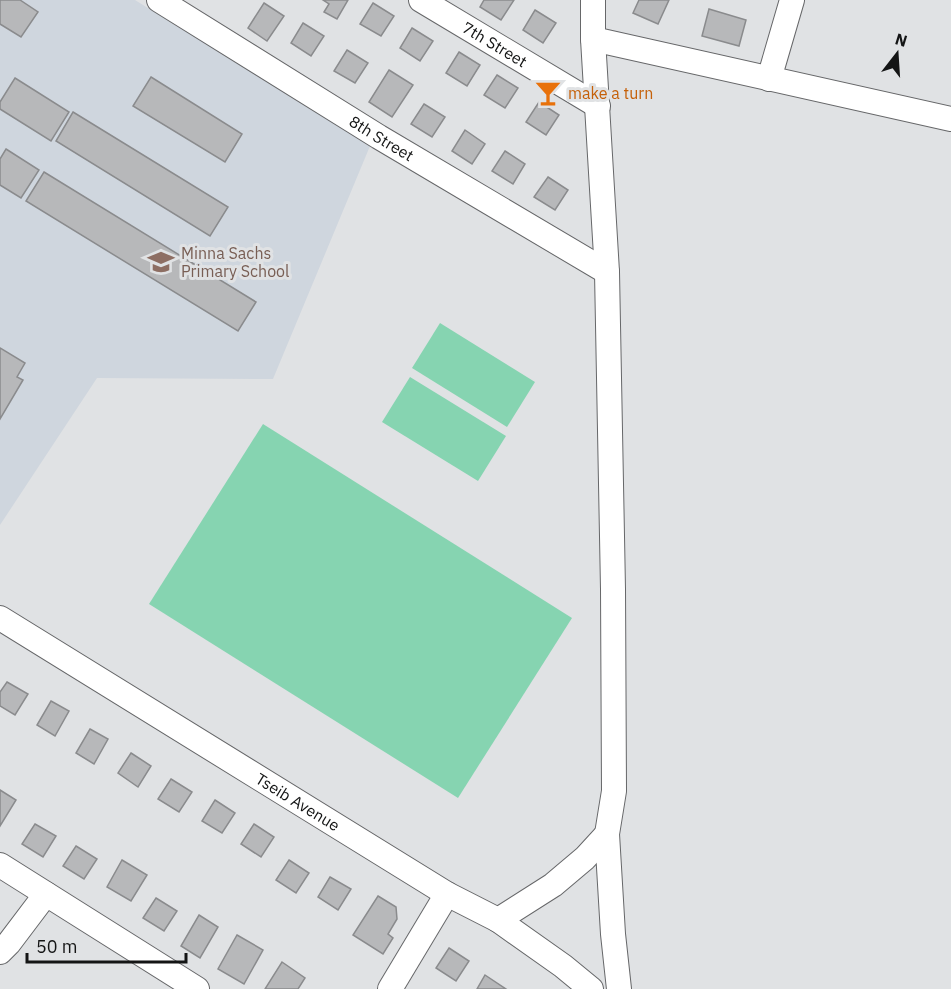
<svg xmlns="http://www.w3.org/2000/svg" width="951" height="989" viewBox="0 0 951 989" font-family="'IBM Plex Sans',sans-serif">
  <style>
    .built { fill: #cfd6de }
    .green { fill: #86d4b1 }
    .building { fill: #b7b8ba; stroke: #8a8b8d; stroke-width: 1.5 }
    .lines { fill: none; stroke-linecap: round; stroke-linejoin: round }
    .minor-casing { stroke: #666769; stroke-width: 26 }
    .minor { stroke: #fff; stroke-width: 24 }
    .labels { text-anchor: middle; stroke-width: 6; stroke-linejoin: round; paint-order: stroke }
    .street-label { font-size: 16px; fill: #141515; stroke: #e0e2e4 }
    .food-label { font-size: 16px; fill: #c56008; stroke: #e0e2e4; text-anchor: start }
    .education-label { font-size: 16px; fill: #785e54; stroke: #e0e2e4; text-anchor: start }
  </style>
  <rect width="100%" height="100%" fill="#e0e2e4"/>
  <!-- built -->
  <path class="built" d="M 0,0 L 135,0 L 370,146 L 273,379 L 97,378 L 0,525 Z"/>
  <!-- green -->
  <g class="green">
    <path d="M 440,323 L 535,382 L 507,427 L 412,368 Z"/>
    <path d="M 410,377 L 506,436 L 478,481 L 382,422 Z"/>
    <path d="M 263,424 L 572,618 L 458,798 L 149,604 Z"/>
  </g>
  <!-- building -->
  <g class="building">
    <path d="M 0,0 L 20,0 L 38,12 L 21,37 L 0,24 Z"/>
    <path d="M 323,0 L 348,0 L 337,19 L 324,12 L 329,4 Z"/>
    <path d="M 484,0 L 514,0 L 501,20 L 480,7 Z"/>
    <path d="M 639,0 L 669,0 L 658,24 L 633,13 Z"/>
    <path d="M 264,3 L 284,16 L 267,41 L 248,28 Z"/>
    <path d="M 373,3 L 394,16 L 381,36 L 360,24 Z"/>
    <path d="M 709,9 L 746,20 L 739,46 L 702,36 Z"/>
    <path d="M 535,10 L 556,23 L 543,43 L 523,30 Z"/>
    <path d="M 303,23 L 324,36 L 311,56 L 291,43 Z"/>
    <path d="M 412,28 L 433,41 L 420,61 L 400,48 Z"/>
    <path d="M 347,50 L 368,63 L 355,83 L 334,71 Z"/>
    <path d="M 459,52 L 480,65 L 467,86 L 446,73 Z"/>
    <path d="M 389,70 L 413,85 L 392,117 L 369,102 Z"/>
    <path d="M 497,75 L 518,88 L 505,108 L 484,95 Z"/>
    <path d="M 151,77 L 242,134 L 225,162 L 133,106 Z"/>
    <path d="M 15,78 L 69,112 L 51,141 L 0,109 L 0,102 Z"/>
    <path d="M 539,102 L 559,115 L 546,135 L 526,122 Z"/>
    <path d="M 424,104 L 445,117 L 432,137 L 411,124 Z"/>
    <path d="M 73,112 L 228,207 L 210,236 L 56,141 Z"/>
    <path d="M 465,130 L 485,144 L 472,164 L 452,151 Z"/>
    <path d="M 6,149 L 39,170 L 21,198 L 0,185 L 0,159 Z"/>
    <path d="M 505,151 L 525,164 L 513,184 L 492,171 Z"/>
    <path d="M 44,172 L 256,302 L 238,331 L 26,201 Z"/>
    <path d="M 548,177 L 568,190 L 555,210 L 534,197 Z"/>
    <path d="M 0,348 L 25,363 L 17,377 L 23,380 L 0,419 Z"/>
    <path d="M 7,682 L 28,694 L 15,715 L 0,706 L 0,692 Z"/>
    <path d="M 51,701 L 69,711 L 55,736 L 37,725 Z"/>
    <path d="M 90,729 L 108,739 L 94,764 L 76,753 Z"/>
    <path d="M 131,753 L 151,766 L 138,787 L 118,773 Z"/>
    <path d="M 171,779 L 192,792 L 179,812 L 158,799 Z"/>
    <path d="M 0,790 L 16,800 L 0,826 Z"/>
    <path d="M 215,800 L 235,813 L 222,833 L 202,821 Z"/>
    <path d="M 35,824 L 56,836 L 43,857 L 22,844 Z"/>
    <path d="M 254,824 L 274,837 L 261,857 L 241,844 Z"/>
    <path d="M 76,846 L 97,859 L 84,879 L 63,866 Z"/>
    <path d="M 122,860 L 147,875 L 131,901 L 107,887 Z"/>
    <path d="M 289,860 L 309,873 L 296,893 L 276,880 Z"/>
    <path d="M 330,877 L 351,889 L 338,910 L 318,897 Z"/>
    <path d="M 378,896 L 396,907 L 397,919 L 388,934 L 393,938 L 383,954 L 353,935 Z"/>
    <path d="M 156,898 L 177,911 L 164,931 L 143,918 Z"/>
    <path d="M 199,915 L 218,927 L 200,958 L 181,946 Z"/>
    <path d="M 237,935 L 263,950 L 244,984 L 218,969 Z"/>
    <path d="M 449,948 L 469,961 L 456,981 L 436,968 Z"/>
    <path d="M 282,962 L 305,978 L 298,989 L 265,989 Z"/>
    <path d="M 485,975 L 506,989 L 477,989 Z"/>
  </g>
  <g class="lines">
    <!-- minor casing -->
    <g class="minor-casing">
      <g id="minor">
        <path id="s1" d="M 159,0 L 379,137 L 607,272"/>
        <path id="s2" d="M 421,0 L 598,106"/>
        <path d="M 593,0 L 593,39 L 607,272 L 613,589 L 614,791 L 607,834 L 613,934 L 619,989"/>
        <path d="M 593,39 L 951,119"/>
        <path d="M 769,79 L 792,0"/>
        <path id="s3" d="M 0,618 L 447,894 L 498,920 L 563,966 L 591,989"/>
        <path d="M 0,865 L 197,989"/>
        <path d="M 498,920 L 553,885 L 585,858 L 607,834"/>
        <path d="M 0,952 L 9,943 L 46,894"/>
        <path d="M 390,989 L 447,894"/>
      </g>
    </g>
    <!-- minor -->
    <use href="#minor" class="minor"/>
  </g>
  <!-- icons -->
  <defs>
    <g id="bar-bare" transform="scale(2.07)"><path d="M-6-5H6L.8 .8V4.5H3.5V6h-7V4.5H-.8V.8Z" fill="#e8710a" stroke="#e0e2e4" stroke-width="2.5" paint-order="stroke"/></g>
    <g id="school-bare" transform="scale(2.07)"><path d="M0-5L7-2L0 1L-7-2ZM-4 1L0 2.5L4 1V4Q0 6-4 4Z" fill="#8d6e63" stroke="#e0e2e4" stroke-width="2.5" paint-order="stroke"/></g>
  </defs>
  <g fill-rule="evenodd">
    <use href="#bar-bare" x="548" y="93"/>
    <use href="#school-bare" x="161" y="262"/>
  </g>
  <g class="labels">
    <!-- street labels -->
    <g class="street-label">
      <text dy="6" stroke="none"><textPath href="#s2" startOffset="86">7th Street</textPath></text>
      <text dy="6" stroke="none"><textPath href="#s1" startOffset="262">8th Street</textPath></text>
      <text dy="6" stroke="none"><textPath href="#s3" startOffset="350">Tseib Avenue</textPath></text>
    </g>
    <!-- food labels -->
    <g class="food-label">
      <text x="568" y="99">make a turn</text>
    </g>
    <!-- education labels -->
    <g class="education-label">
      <text x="181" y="259">Minna Sachs<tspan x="181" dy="18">Primary School</tspan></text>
    </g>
  </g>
  <!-- north arrow -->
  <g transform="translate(897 54) rotate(17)" stroke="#e0e2e4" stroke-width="4.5" paint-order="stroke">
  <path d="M0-4.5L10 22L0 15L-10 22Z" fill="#141515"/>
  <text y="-9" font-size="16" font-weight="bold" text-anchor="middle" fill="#141515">N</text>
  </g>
  <!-- scale -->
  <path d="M27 953v9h159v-9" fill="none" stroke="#141515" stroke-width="3"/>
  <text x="36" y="953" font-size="18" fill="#141515" stroke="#e0e2e4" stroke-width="4.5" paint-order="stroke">50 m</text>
</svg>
